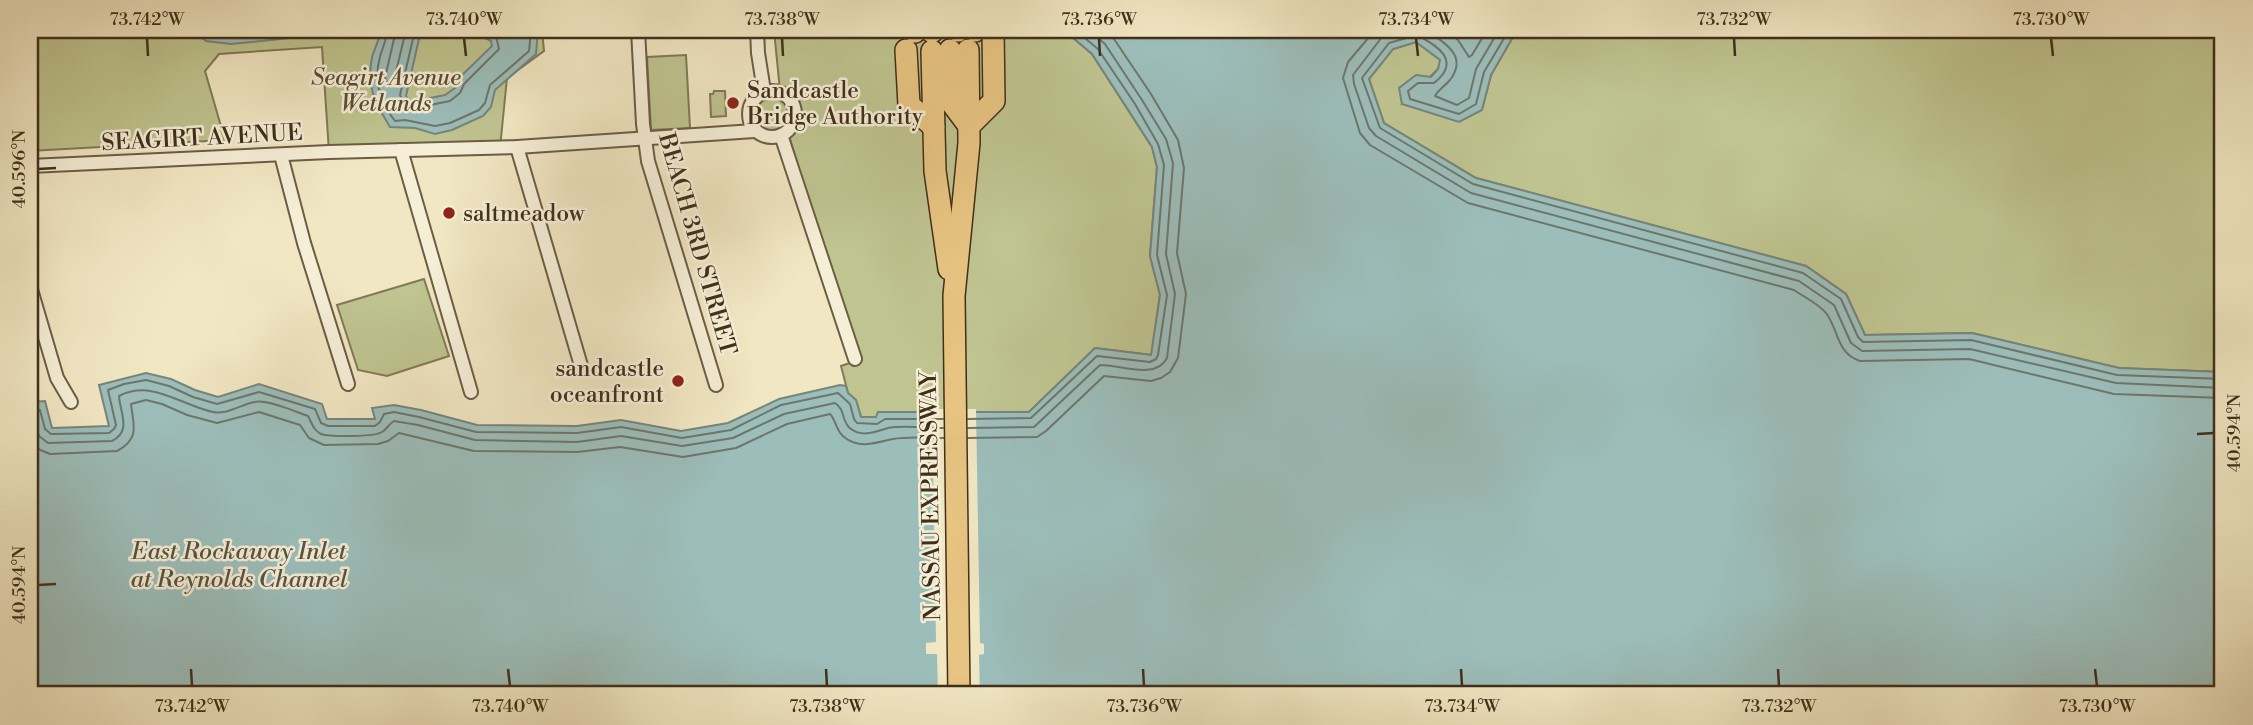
<svg xmlns="http://www.w3.org/2000/svg" width="2253" height="725" viewBox="0 0 2253 725" font-family="'Libre Bodoni',serif">
  <style>
    .green { fill: #bfc490; stroke: #807a56; stroke-width: 2 }
    .water { fill: #9cbebb; stroke: #77857b; stroke-width: 2 }
    .pier { fill: #f1e7c3 }
    .lines { fill: none; stroke-linecap: round; stroke-linejoin: round }
    .shore { stroke: #6e766b; stroke-width: 2 }
    .street-casing { stroke: #6c5d45; stroke-width: 16 }
    .highway-casing { stroke: #402f1b; stroke-width: 24 }
    .street { stroke: #f6efd8; stroke-width: 12 }
    .highway { stroke: #e8c482; stroke-width: 21 }
    .ticks { fill: none; stroke: #402f1b; stroke-width: 2.5 }
    .poi-dot { fill: #8f2418; stroke: #f6efd8; stroke-width: 2.5 }
    .labels { text-anchor: middle; stroke-width: 5; stroke-linejoin: round; paint-order: stroke }
    .park-label { font-size: 23px; font-style: italic; fill: #594d32; stroke: #f6efd8 }
    .poi-label { font-size: 23px; fill: #402f1b; stroke: #f6efd8; text-anchor: start }
    .street-label { font-size: 23px; fill: #402f1b; stroke: #f6efd8 }
    .water-label { font-size: 24px; font-style: italic; fill: #575343; stroke: #f6efd8 }
    .neatline { fill: none; stroke: #402f1b; stroke-width: 2.5 }
    .ticks-label { font-size: 18px; text-anchor: middle; fill: #402f1b }
  </style>
  <rect width="100%" height="100%" fill="#f1e7c3"/>
  <filter id="stains"><feTurbulence type="fractalNoise" baseFrequency=".00286" numOctaves="4"/><feColorMatrix values="0 0 0 0 .2 0 0 0 0 .09 0 0 0 0 .02 0 0 0 .5 -.17"/></filter>
  <radialGradient id="worn" r=".72"><stop offset=".6" stop-color="#630" stop-opacity="0"/><stop offset="1" stop-color="#630" stop-opacity=".3"/></radialGradient>
  <!-- green -->
  <g class="green">
    <path d="M 30,30 L 542,30 L 544,51 L 507,78 L 500,148 L 329,152 L 322,47 L 219,54 L 205,71 L 225,140 L 30,151 Z"/>
    <path d="M 774,30 L 1064,30 L 1092,54 L 1152,147 L 1157,167 L 1150,256 L 1160,294 L 1152,355 L 1095,348 L 1029,412 L 879,412 L 876,417 L 861,417 L 856,400 L 848,393 L 841,366 L 853,362 L 788,132 C 744,154 731,87 780,91 Z"/>
    <path d="M 1517,30 L 2223,30 L 2223,372 L 2119,368 L 1972,333 L 1865,335 L 1846,294 L 1806,266 L 1476,178 L 1384,123 L 1369,79 L 1393,49 L 1416,42 L 1441,60 L 1438,69 L 1402,104 L 1424,110 L 1482,109 L 1491,75 Z"/>
    <path d="M 686,55 L 690,128 L 651,130 L 647,57 Z"/>
    <path d="M 714,91 L 725,91 L 726,116 L 711,117 L 710,94 L 713,94 Z"/>
    <path d="M 424,279 L 449,356 L 387,376 L 358,370 L 337,305 Z"/>
  </g>
  <!-- water -->
  <g class="water">
    <path d="M 170,30 L 349,30 L 321,31 L 299,37 L 231,44 L 206,41 L 200,36 L 176,36 Z"/>
    <path d="M 381,30 L 421,30 L 406,96 L 410,102 L 445,95 L 455,88 L 457,80 L 492,46 L 491,41 L 470,30 L 538,30 L 536,54 L 495,90 L 491,107 L 483,116 L 452,130 L 435,134 L 415,128 L 390,127 C 375,102 366,88 372,57 C 375,48 379,40 381,30 Z"/>
    <path d="M 1064,30 L 1517,30 L 1491,75 L 1482,110 L 1459,122 L 1402,104 L 1399,88 L 1416,75 L 1431,77 L 1438,69 L 1440,60 L 1416,42 L 1393,49 L 1369,79 L 1384,123 L 1476,178 L 1806,266 L 1846,294 L 1865,335 L 1972,333 L 2119,368 L 2223,372 L 2223,695 L 30,695 L 30,402 L 45,401 L 52,428 L 109,426 L 99,385 L 146,373 L 171,379 L 195,390 L 218,397 L 259,384 L 322,404 L 327,419 L 375,419 L 372,408 L 394,405 L 421,410 L 477,425 L 577,426 L 621,420 L 681,431 L 728,423 L 779,399 L 840,385 L 846,386 L 848,393 L 856,400 L 861,417 L 876,417 L 878,412 L 1029,412 L 1095,348 L 1151,355 L 1160,295 L 1150,256 L 1157,167 L 1152,147 L 1092,54 Z"/>
  </g>
  <!-- pier -->
  <path class="pier" d="M 932,409 L 976,409 L 980,643 L 984,644 L 984,654 L 979,655 L 980,695 L 938,695 L 937,654 L 926,654 L 926,643 L 936,642 Z"/>
  <g class="lines">
    <!-- shore -->
    <g class="shore">
      <path d="M 202,30 C 224,43 275,35 300,30"/>
      <path d="M 387,30 C 387,40 382,48 380,57 C 373,81 380,102 395,121 L 405,120 L 435,126 L 450,123 L 479,110 L 485,103 L 490,85 L 529,51 L 531,30"/>
      <path d="M 396,30 L 385,78 L 389,87 L 393,84 L 406,30"/>
      <path d="M 415,30 L 400,95 L 404,105 L 410,109 L 450,101 L 460,93 L 464,84 L 499,49 L 496,36 L 483,30"/>
      <path d="M 1375,30 L 1348,62 L 1343,78 L 1360,133 L 1370,145 L 1468,203 L 1794,290 C 1804,297 1819,304 1826,313 C 1839,330 1836,353 1860,361 L 1969,359 L 2114,394 L 2223,398"/>
      <path d="M 1402,30 L 1382,37 L 1353,75 L 1354,84 L 1369,128 L 1376,136 L 1471,193 L 1799,281 L 1834,305 L 1851,343 L 1862,351 L 1970,349 L 2116,383 L 2223,388"/>
      <path d="M 1426,30 C 1443,42 1469,55 1450,80 C 1445,86 1438,90 1435,96 L 1457,105 L 1469,98 L 1476,69 L 1499,30"/>
      <path d="M 1444,30 L 1458,40 L 1469,57 L 1472,55 L 1487,30"/>
      <path d="M 1509,30 L 1484,72 L 1476,104 L 1459,114 L 1410,99 L 1408,91 L 1418,83 L 1434,83 C 1461,62 1440,47 1417,35 L 1389,43 L 1362,78 L 1380,128 L 1473,184 L 1803,273 L 1841,299 L 1858,337 L 1863,342 L 1971,340 L 2117,375 L 2223,379"/>
      <path d="M 30,408 L 40,410 L 45,429 L 51,434 L 109,433 L 114,429 L 116,425 L 108,390 L 124,384 L 146,380 L 169,386 L 193,397 L 217,404 L 259,392 L 315,409 L 321,423 L 328,426 L 375,426 L 380,422 L 384,414 L 394,412 L 419,417 L 476,432 L 577,433 L 621,427 L 682,438 L 731,430 L 781,405 L 838,393 L 850,404 L 854,419 L 857,423 L 877,424 L 885,419 L 943,419"/>
      <path d="M 30,417 L 33,419 L 39,436 L 48,443 L 112,441 C 132,431 120,413 119,396 C 152,379 180,405 213,412 C 227,415 242,404 255,402 C 267,399 296,412 308,416 C 312,423 313,430 321,434 C 330,437 374,437 382,432 C 387,429 389,424 394,421 L 418,425 L 475,440 L 577,442 L 621,436 L 682,446 L 733,438 L 784,414 L 835,403 C 846,410 841,422 851,429 C 863,438 877,431 888,428 C 900,425 930,428 943,428"/>
      <path d="M 968,419 L 1031,418 L 1097,356 L 1150,362 L 1156,359 L 1158,355 L 1167,295 L 1157,255 L 1164,165 L 1158,144 L 1135,104 L 1098,49 L 1075,30"/>
      <path d="M 968,428 L 1034,427 L 1100,365 C 1121,365 1156,380 1167,358 L 1175,294 L 1166,254 L 1173,163 L 1166,139 L 1142,100 L 1105,44 L 1089,30"/>
      <path d="M 968,438 L 1037,437 L 1046,431 L 1104,376 L 1151,381 L 1161,378 L 1170,372 L 1178,358 L 1186,294 L 1177,253 L 1184,168 L 1178,140 L 1151,94 L 1114,39 L 1105,30"/>
      <path d="M 30,441 L 38,449 L 50,454 L 117,451 C 141,438 133,424 131,404 L 146,400 L 162,404 L 187,415 L 217,423 L 259,412 L 300,425 L 309,438 L 324,445 L 378,444 L 388,441 L 399,433 L 474,451 L 577,452 L 620,447 L 683,457 L 736,448 L 787,424 L 830,414 C 836,420 836,431 844,437 C 860,450 877,442 893,439 C 908,436 928,438 944,438"/>
    </g>
    <!-- street casing -->
    <g class="street-casing">
      <g id="street">
        <path d="M 638,30 L 643,124 L 648,161 L 716,385"/>
        <path d="M 757,30 L 758,53 L 764,91"/>
        <circle cx="772" cy="114" r="23"/>
        <path d="M 781,135 L 855,359"/>
        <path d="M 517,147 L 582,369"/>
        <path d="M 401,150 L 471,392"/>
        <path d="M 281,155 L 304,243 L 348,384"/>
        <path d="M 30,166 L 329,152 L 517,147 L 754,131"/>
        <path d="M 30,286 L 57,378 L 71,402"/>
      </g>
    </g>
    <!-- highway casing -->
    <g class="highway-casing">
      <g id="highway">
        <path d="M 914,30 L 915,32"/>
        <path d="M 932,30 L 932,32"/>
        <path d="M 958,30 L 958,31"/>
        <path d="M 975,30 L 975,31"/>
        <path d="M 906,50 L 909,105 L 934,127"/>
        <path d="M 950,50 L 951,102 L 969,126"/>
        <path d="M 932,51 L 935,171 L 949,269"/>
        <path d="M 969,126 L 994,101 L 993,30"/>
        <path d="M 959,695 L 954,296 L 969,143 L 968,50"/>
      </g>
    </g>
    <!-- street -->
    <use href="#street" class="street"/>
    <!-- highway -->
    <use href="#highway" class="highway"/>
  </g>
  <!-- ticks -->
  <path class="ticks" d="M 147,38 L 148,56M 464,38 L 466,56M 782,38 L 783,56M 1099,38 L 1100,56M 1416,38 L 1418,56M 1734,38 L 1735,56M 2051,38 L 2053,56M 38,169 L 56,168M 2197,434 L 2214,433M 38,585 L 56,584M 191,669 L 192,686M 508,669 L 510,686M 826,669 L 827,686M 1143,669 L 1144,686M 1461,669 L 1462,686M 1778,669 L 1779,686M 2095,669 L 2097,686"/>
  <!-- markers -->
  <g class="poi-dot">
    <circle cx="733" cy="103" r="7"/>
    <circle cx="449" cy="213" r="7"/>
    <circle cx="678" cy="381" r="7"/>
  </g>
  <g class="labels">
    <!-- park labels -->
    <g class="park-label">
      <text x="386" y="85">Seagirt Avenue<tspan x="386" dy="26">Wetlands</tspan></text>
    </g>
    <!-- poi labels -->
    <g class="poi-label">
      <text x="747" y="98">Sandcastle<tspan x="747" dy="26">Bridge Authority</tspan></text>
      <text x="463" y="221">saltmeadow</text>
      <text x="664" y="376" text-anchor="end">sandcastle<tspan x="664" dy="26">oceanfront</tspan></text>
    </g>
    <!-- street labels -->
    <g class="street-label">
      <text transform="translate(202 137) rotate(-3)" y="8">SEAGIRT AVENUE</text>
      <text transform="translate(698 244) rotate(74)" y="8">BEACH 3RD STREET</text>
      <text transform="translate(930 496) rotate(-91)" y="8">NASSAU EXPRESSWAY</text>
    </g>
    <!-- water labels -->
    <g class="water-label">
      <text x="239" y="559">East Rockaway Inlet<tspan x="239" dy="28">at Reynolds Channel</tspan></text>
    </g>
  </g>
  <!-- margin -->
  <rect width="2253" height="725" fill="none" stroke="#f1e7c3" stroke-width="77"/>
  <rect x="38" y="38" width="2176" height="648" class="neatline"/>
  <g class="ticks-label">
    <text x="147" y="25">73.742°W</text>
    <text x="464" y="25">73.740°W</text>
    <text x="782" y="25">73.738°W</text>
    <text x="1099" y="25">73.736°W</text>
    <text x="1416" y="25">73.734°W</text>
    <text x="1734" y="25">73.732°W</text>
    <text x="2051" y="25">73.730°W</text>
    <text transform="translate(19 169) rotate(-90)" y="6">40.596°N</text>
    <text transform="translate(2234 433) rotate(-90)" y="6">40.594°N</text>
    <text transform="translate(19 585) rotate(-90)" y="6">40.594°N</text>
    <text x="192" y="712">73.742°W</text>
    <text x="510" y="712">73.740°W</text>
    <text x="827" y="712">73.738°W</text>
    <text x="1144" y="712">73.736°W</text>
    <text x="1462" y="712">73.734°W</text>
    <text x="1779" y="712">73.732°W</text>
    <text x="2097" y="712">73.730°W</text>
  </g>
  <rect width="100%" height="100%" filter="url(#stains)"/>
  <rect width="100%" height="100%" fill="url(#worn)"/>
</svg>
